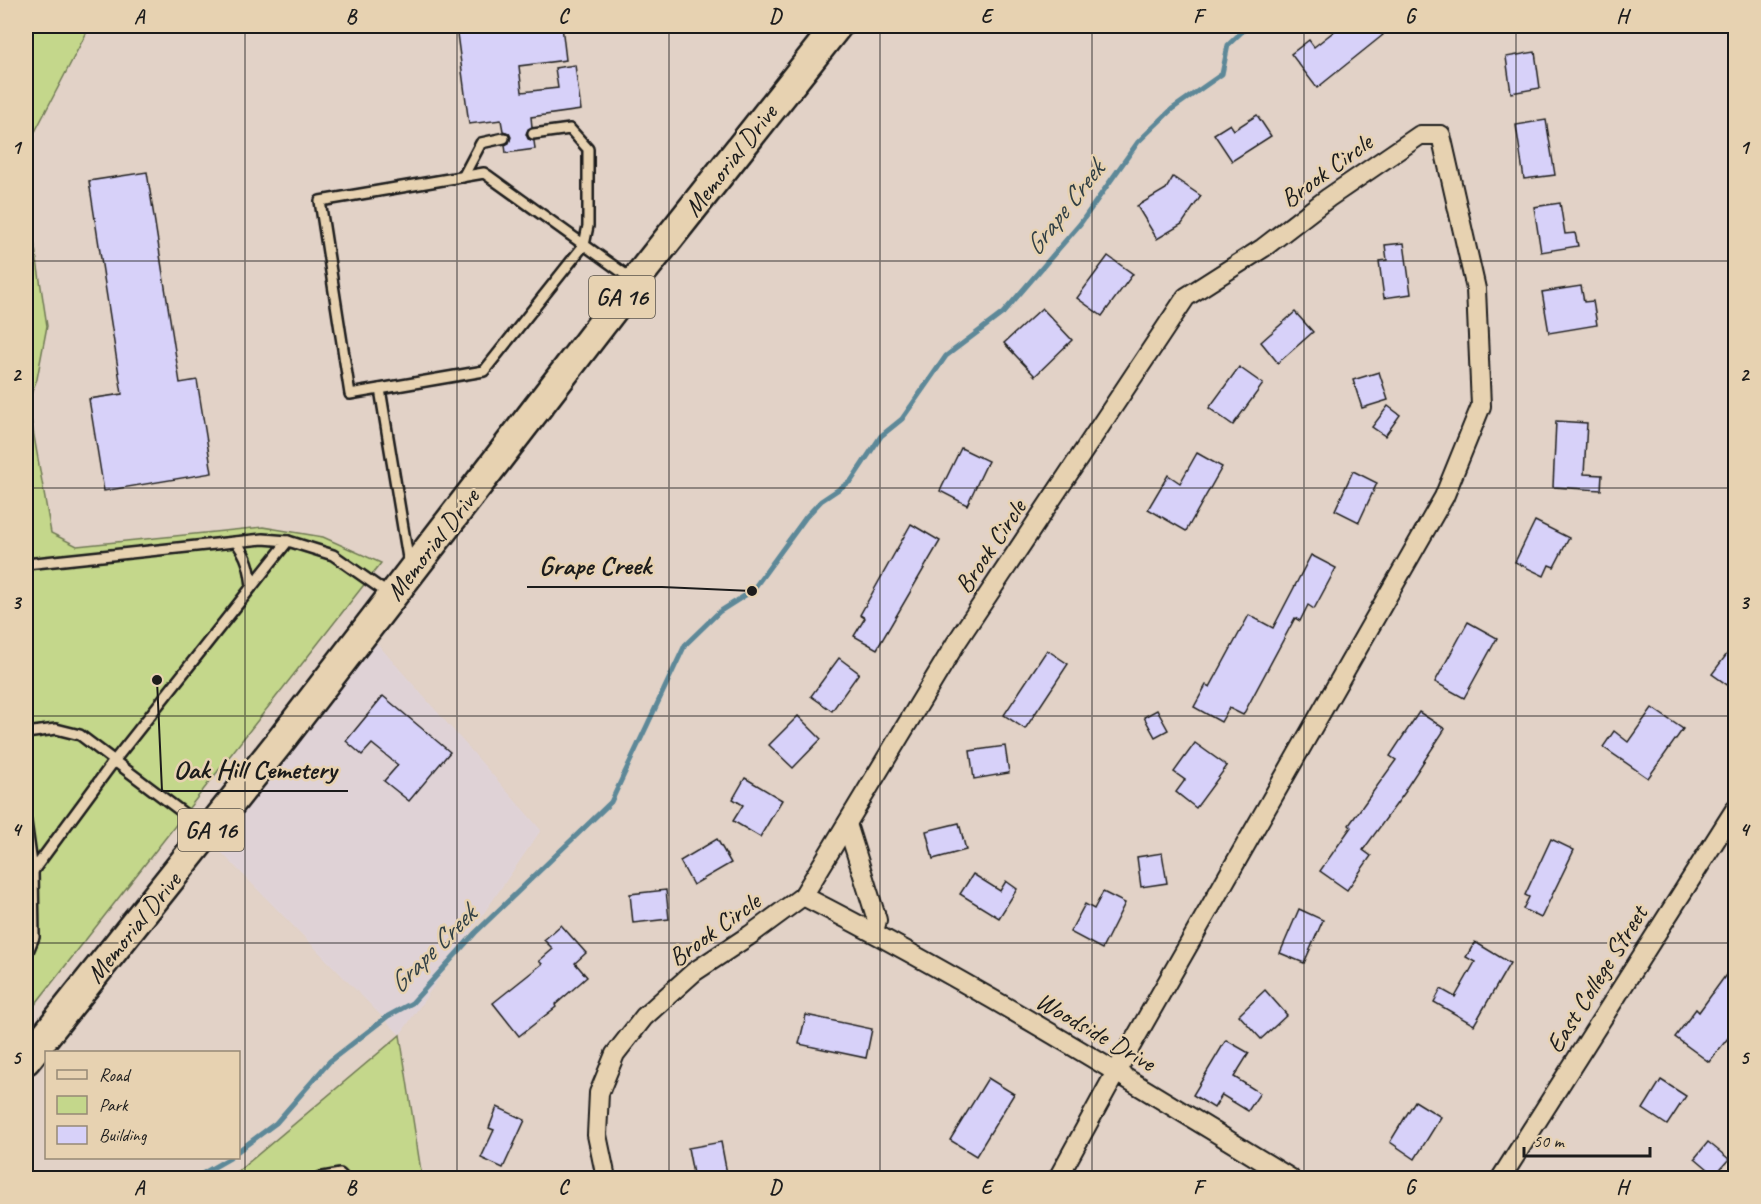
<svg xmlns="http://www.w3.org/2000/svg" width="1761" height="1204" viewBox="0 0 1761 1204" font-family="Caveat,sans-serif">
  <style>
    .built { fill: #dfd2d6 }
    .green { fill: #c4d78b; stroke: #707a54; stroke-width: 1.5 }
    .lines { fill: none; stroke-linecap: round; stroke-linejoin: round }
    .stream { stroke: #5d8898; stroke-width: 5 }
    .building { fill: #d7d1f9; stroke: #1c1c1c; stroke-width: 1.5 }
    .service-casing { stroke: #1c1c1c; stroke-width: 14 }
    .minor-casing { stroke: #1c1c1c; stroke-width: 22 }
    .primary-casing { stroke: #1c1c1c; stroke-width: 33 }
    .service { stroke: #e7d2b1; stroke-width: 9 }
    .minor { stroke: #e7d2b1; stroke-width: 18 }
    .primary { stroke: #e7d2b1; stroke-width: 28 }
    .grid { fill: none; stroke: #1c1c1c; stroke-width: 1.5; stroke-opacity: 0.55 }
    .labels { text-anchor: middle; stroke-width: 5; stroke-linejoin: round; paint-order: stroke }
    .shield { fill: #e7d2b1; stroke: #595349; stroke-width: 1.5 }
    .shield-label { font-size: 24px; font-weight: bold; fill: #1c1c1c }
    .street-label { font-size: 26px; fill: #1c1c1c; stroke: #e7d2b1 }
    .water-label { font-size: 27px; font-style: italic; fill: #324045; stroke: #e7d2b1 }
    .leader { fill: none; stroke: #1c1c1c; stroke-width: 2 }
    .callout-dot { fill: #1c1c1c; stroke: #e7d2b1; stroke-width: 2 }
    .callout-label { font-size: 27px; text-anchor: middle; font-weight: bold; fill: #1c1c1c; stroke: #e7d2b1; stroke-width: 5; stroke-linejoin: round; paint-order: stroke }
    .neatline { fill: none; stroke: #1c1c1c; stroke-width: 2 }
    .grid-label { font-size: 20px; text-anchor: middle; font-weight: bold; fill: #1c1c1c }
  </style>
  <rect width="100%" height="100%" fill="#e2d2c7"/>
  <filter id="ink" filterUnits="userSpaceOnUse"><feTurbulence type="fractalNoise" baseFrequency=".0167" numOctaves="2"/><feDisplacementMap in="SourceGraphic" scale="12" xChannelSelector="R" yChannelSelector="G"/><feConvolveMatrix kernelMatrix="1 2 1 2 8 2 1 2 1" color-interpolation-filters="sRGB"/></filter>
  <g filter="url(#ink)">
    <!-- built -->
    <path class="built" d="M 374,640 L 541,830 L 400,1035 L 211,842 Z"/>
    <!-- green -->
    <g class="green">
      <path d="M 26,26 L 90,26 L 26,149 Z"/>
      <path d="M 26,189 L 47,326 L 37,379 L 28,402 L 51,533 L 77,546 L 263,527 L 323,537 L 381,563 L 26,1016 Z"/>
      <path d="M 400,1035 L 422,1178 L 230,1178 Z"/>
    </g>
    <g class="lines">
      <!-- stream -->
      <g class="stream">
        <path d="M 238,1151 L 276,1123 L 330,1061 L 388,1016 L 412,1003 L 475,933 L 611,802 L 685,645 L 719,612 L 752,591 L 806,517 L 821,501 L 851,481 L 881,436 L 902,419 L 946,356 L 1003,313 L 1080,224 L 1138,142 L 1172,109 L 1222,74 L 1228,45 L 1248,26"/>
        <path d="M 195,1178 L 230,1158"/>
      </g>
    </g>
    <!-- building -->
    <g class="building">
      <path d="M 456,26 L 562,26 L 566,60 L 519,66 L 522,92 L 558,88 L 555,68 L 575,65 L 581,110 L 531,117 L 532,127 L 528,129 L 526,134 L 528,139 L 534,141 L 535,149 L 506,153 L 505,145 L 509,143 L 511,137 L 509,133 L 503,131 L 501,120 L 469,124 Z"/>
      <path d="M 1341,26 L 1376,26 L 1383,35 L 1317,88 L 1291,54 L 1309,40 L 1314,47 Z"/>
      <path d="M 1535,52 L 1540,88 L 1511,93 L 1506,57 Z"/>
      <path d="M 1257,115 L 1271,136 L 1232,161 L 1214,134 L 1230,124 L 1234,130 Z"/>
      <path d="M 1546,120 L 1555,175 L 1524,179 L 1516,125 Z"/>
      <path d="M 147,172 L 180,383 L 197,380 L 212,473 L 104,491 L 89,399 L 122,394 L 89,181 Z"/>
      <path d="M 1173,177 L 1201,196 L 1182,224 L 1157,239 L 1137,206 L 1166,189 Z"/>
      <path d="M 1560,203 L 1565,234 L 1575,233 L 1578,246 L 1541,252 L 1534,207 Z"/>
      <path d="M 1404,243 L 1411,294 L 1384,298 L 1379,261 L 1387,260 L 1385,245 Z"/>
      <path d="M 1108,256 L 1133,274 L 1102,316 L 1077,298 Z"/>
      <path d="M 1581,286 L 1584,302 L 1593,301 L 1597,325 L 1549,333 L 1542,292 Z"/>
      <path d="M 1042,308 L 1072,340 L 1035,376 L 1004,343 Z"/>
      <path d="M 1295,312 L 1313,332 L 1278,363 L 1261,342 Z"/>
      <path d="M 1239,367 L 1263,384 L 1233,425 L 1209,408 Z"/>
      <path d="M 1379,372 L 1388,400 L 1362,408 L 1353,380 Z"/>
      <path d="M 1388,406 L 1400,415 L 1385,436 L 1372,427 Z"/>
      <path d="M 1556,421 L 1587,423 L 1584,474 L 1602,475 L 1601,490 L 1553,487 Z"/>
      <path d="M 961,448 L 988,461 L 967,505 L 940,491 Z"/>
      <path d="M 1197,453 L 1222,467 L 1186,531 L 1148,509 L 1168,475 L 1180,483 Z"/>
      <path d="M 1353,471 L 1377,483 L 1359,522 L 1335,510 Z"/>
      <path d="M 1535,521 L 1569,538 L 1554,567 L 1549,565 L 1544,576 L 1515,562 Z"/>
      <path d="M 911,524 L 940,541 L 877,649 L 854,636 L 865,618 L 860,615 Z"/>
      <path d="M 1311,555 L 1336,568 L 1314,609 L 1308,605 L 1300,621 L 1295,618 L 1243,715 L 1229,708 L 1221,722 L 1194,707 L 1206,685 L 1210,687 L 1249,615 L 1273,628 Z"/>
      <path d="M 1468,622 L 1497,638 L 1464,698 L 1435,682 Z"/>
      <path d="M 1736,642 L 1736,691 L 1712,674 Z"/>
      <path d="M 1047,650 L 1068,664 L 1025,729 L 1004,715 Z"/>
      <path d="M 839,658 L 859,673 L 832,711 L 811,696 Z"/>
      <path d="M 383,696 L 450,752 L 409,801 L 384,781 L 398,765 L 372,744 L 362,755 L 346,741 Z"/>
      <path d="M 1652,708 L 1683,729 L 1648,778 L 1603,747 L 1614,731 L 1628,742 Z"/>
      <path d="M 1157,710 L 1168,730 L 1155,737 L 1144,717 Z"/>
      <path d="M 1419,712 L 1445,729 L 1405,790 L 1406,791 L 1363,850 L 1371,856 L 1347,890 L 1320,871 L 1351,827 L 1349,825 L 1396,760 L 1390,756 Z"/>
      <path d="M 798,716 L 821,739 L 793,768 L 769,745 Z"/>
      <path d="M 1195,743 L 1227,766 L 1196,808 L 1176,792 L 1185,780 L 1174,772 Z"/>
      <path d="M 1005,746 L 1009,773 L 974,779 L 970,751 Z"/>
      <path d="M 745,778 L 782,800 L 760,837 L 733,821 L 743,805 L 733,799 Z"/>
      <path d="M 959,823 L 966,850 L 933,859 L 926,831 Z"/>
      <path d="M 717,839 L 731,863 L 693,885 L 680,861 Z"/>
      <path d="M 1551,839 L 1574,850 L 1541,918 L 1523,909 L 1529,897 L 1525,895 Z"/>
      <path d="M 1162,853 L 1167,883 L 1141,887 L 1137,857 Z"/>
      <path d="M 973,874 L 1000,891 L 1006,881 L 1017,889 L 999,918 L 960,894 Z"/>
      <path d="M 666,890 L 669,919 L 633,923 L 630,894 Z"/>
      <path d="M 1103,892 L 1125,903 L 1102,949 L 1070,932 L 1085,904 L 1094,909 Z"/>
      <path d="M 1299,909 L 1323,920 L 1304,963 L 1280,953 Z"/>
      <path d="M 561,925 L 586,953 L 575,963 L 587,977 L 555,1005 L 556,1007 L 519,1036 L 493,1003 L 542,964 L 539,961 L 553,949 L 544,940 Z"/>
      <path d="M 1475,942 L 1510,963 L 1474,1025 L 1434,1002 L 1441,989 L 1455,997 L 1475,962 L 1466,957 Z"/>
      <path d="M 1736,961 L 1736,1028 L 1709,1062 L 1675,1037 L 1696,1009 L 1699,1012 Z"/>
      <path d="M 1265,990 L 1287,1015 L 1261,1039 L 1239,1015 Z"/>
      <path d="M 806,1015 L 872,1029 L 866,1058 L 799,1044 Z"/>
      <path d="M 1226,1040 L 1249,1053 L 1234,1077 L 1260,1093 L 1248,1111 L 1222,1095 L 1214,1108 L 1193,1095 Z"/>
      <path d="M 988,1078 L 1014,1094 L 976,1156 L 950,1140 Z"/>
      <path d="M 1661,1080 L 1686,1096 L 1667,1125 L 1643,1109 Z"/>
      <path d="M 1415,1101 L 1441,1117 L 1415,1159 L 1390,1142 Z"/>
      <path d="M 497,1107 L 525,1120 L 503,1168 L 481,1158 L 494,1130 L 489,1128 Z"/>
      <path d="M 721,1142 L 728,1179 L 694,1179 L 688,1148 Z"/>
      <path d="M 1708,1142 L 1729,1159 L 1715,1175 L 1695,1158 Z"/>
    </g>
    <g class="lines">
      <!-- service casing -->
      <g class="service-casing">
        <g id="service">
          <path d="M 533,134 L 570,129 L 588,149 L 588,226 L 584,245 L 484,371 L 350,394 L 320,201 L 484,173 L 487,175 L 633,280"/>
          <path d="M 463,177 L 481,143 L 504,138"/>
          <path d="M 380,389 L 409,564"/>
          <path d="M 288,541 L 333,555 L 390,595"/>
          <path d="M 236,542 C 247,556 250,568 252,586"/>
          <path d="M 26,564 L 263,539 L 288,541 L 114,761 L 33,871 L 26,822"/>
          <path d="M 26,733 L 56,729 L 80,735 L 206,830"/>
          <path d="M 26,956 L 34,937 L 33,871"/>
          <path d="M 318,1178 L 340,1174 L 344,1178"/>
        </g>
      </g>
      <!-- minor casing -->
      <g class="minor-casing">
        <g id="minor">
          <path d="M 847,824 L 877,920 L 874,932"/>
          <path d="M 803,896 C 970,981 1130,1080 1290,1178"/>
          <path d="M 606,1178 L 597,1135 L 599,1093 L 615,1054 L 644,1017 L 694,972 L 750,935 L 803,896 L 956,643 L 1186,297 L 1263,248 L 1328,198 L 1420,135 L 1441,135 L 1476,289 L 1481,406 L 1444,497 L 1116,1072 L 1058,1178"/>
          <path d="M 1501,1178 L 1736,808"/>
        </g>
      </g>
      <!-- primary casing -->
      <g class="primary-casing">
        <path id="primary" d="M 26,1060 L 282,739 L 635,281 L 837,26"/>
      </g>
      <!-- service -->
      <use href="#service" class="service"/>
      <!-- minor -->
      <use href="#minor" class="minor"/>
      <!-- primary -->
      <use href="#primary" class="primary"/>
    </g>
  </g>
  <!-- grid -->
  <path class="grid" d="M 245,26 L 245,1178M 457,26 L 457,1178M 669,26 L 669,1178M 880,26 L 880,1178M 1092,26 L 1092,1178M 1304,26 L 1304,1178M 1516,26 L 1516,1178M 26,261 L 1736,261M 26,488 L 1736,488M 26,716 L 1736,716M 26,943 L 1736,943"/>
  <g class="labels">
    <!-- shield labels -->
    <g class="shield">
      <rect x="589" y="276" width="66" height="42" rx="4.5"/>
      <rect x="178" y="809" width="66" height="42" rx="4.5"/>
    </g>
    <g class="shield-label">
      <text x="622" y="305">GA 16</text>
      <text x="211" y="838">GA 16</text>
    </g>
    <!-- street labels -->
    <g class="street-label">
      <text transform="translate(730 160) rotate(-52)" y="9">Memorial Drive</text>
      <text transform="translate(1326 170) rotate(-36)" y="9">Brook Circle</text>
      <text transform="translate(432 544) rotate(-52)" y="9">Memorial Drive</text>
      <text transform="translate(990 546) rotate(-56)" y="9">Brook Circle</text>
      <text transform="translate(133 927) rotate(-51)" y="9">Memorial Drive</text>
      <text transform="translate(714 929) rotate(-36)" y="9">Brook Circle</text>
      <text transform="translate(1596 979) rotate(-58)" y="9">East College Street</text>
      <text transform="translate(1096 1031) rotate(30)" y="9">Woodside Drive</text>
    </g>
    <!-- water labels -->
    <g class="water-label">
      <text transform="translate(1064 208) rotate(-52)" y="9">Grape Creek</text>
      <text transform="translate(432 949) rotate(-45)" y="9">Grape Creek</text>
    </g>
  </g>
  <!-- callouts -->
  <path class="leader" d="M752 591L662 587H527M157 680L162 791H348"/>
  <g class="callout-dot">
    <circle cx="752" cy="591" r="6"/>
    <circle cx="157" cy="680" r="6"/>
  </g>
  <g class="callout-label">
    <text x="595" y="574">Grape Creek</text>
    <text x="255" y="778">Oak Hill Cemetery</text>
  </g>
  <!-- margin -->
  <rect width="1761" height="1204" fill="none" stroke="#e7d2b1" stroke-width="66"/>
  <!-- legend -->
  <rect x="45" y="1051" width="195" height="108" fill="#e7d2b1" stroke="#968975" stroke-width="1.5"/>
  <rect x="57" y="1070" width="30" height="9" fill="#e7d2b1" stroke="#968975" stroke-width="1.5"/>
  <text x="99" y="1081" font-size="18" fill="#1c1c1c">Road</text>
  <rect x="57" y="1096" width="30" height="18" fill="#c4d78b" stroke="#968975" stroke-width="1.5"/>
  <text x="99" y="1111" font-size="18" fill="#1c1c1c">Park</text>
  <rect x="57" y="1126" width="30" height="18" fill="#d7d1f9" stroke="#968975" stroke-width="1.5"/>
  <text x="99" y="1141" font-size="18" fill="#1c1c1c">Building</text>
  <!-- scale -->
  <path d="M1524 1147v9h126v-9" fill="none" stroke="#1c1c1c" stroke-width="3"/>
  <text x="1533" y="1147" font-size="18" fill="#1c1c1c" stroke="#e7d2b1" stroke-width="4.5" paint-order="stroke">50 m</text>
  <rect x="33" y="33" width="1695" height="1138" class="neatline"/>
  <g class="grid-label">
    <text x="139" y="23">A</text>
    <text x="351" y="23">B</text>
    <text x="563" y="23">C</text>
    <text x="775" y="23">D</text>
    <text x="986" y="23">E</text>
    <text x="1198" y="23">F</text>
    <text x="1410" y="23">G</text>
    <text x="1622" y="23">H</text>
    <text x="16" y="154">1</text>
    <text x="1744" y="154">1</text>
    <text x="16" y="381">2</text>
    <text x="1744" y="381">2</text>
    <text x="16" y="609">3</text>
    <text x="1744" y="609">3</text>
    <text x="16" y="836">4</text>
    <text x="1744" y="836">4</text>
    <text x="16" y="1064">5</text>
    <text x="1744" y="1064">5</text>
    <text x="139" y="1194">A</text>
    <text x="351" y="1194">B</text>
    <text x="563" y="1194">C</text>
    <text x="775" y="1194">D</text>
    <text x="986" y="1194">E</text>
    <text x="1198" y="1194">F</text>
    <text x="1410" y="1194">G</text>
    <text x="1622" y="1194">H</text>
  </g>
</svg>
